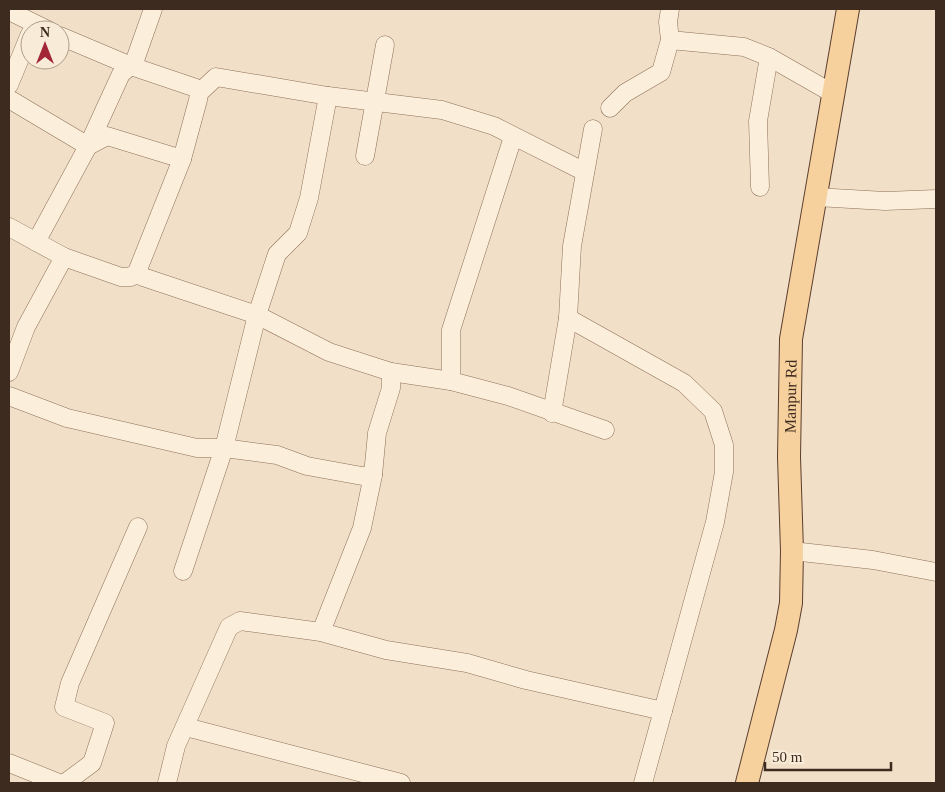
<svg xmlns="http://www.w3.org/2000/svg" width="945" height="792" viewBox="0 0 945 792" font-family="Georgia,serif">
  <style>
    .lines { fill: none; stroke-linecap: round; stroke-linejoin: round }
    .minor-casing { stroke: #8f705a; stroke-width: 19 }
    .major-casing { stroke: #5c3f2f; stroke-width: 24 }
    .minor { stroke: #fbeedb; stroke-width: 18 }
    .major { stroke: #f6d09d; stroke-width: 22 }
    .labels { text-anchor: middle; stroke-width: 4; stroke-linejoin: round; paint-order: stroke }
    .street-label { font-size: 16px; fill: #3e2b1f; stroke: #f8ebd7 }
  </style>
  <rect width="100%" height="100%" fill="#f1e0c7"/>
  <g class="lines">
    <!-- minor casing -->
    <g class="minor-casing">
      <g id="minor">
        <path d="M 9,11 L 48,30"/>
        <path d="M 670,40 L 744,47 L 769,57 L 832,93"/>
        <path d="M 9,85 L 30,34"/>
        <path d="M 199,93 L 216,77 L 328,96 L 442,110 L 494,126 L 585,172"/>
        <path d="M 9,99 L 88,146 L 107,136 L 182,159"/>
        <path d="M 610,108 L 625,93 L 661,72 L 670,40 L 668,22 L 670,9"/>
        <path d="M 365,156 L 385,45"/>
        <path d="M 760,187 L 758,121 L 769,57"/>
        <path d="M 816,197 L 885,201 L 936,199"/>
        <path d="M 9,227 L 64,257 L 121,277 L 131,277 L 137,272 L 182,159 L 198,100 L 199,93 L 196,88 L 131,66 L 60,36"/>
        <path d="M 36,242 L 88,146 L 121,74 L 134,63 L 153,9"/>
        <path d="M 137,272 L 143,277 L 257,315 L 329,352 L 391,372 L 451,381 L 508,396 L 605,430"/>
        <path d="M 568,318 L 684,383 L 713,411 L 724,445 L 724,472 L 715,522 L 643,783"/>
        <path d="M 9,372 L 26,327 L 64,257"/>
        <path d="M 451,381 L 451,330 L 513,137"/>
        <path d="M 9,396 L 67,418 L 197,448 L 224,448 L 277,455 L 307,466 L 362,476 L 373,475"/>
        <path d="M 552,413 L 568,318 L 572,246 L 593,129"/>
        <path d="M 792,551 L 873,560 L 936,572"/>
        <path d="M 183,571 L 224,448 L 257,315 L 277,254 L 298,233 L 309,198 L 328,96"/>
        <path d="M 321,632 L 362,528 L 373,475 L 377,433 L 391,388 L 391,372"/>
        <path d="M 186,727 L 401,783"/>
        <path d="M 9,763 L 59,783"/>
        <path d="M 65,783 L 92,763 L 105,723 L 64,707 L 70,683 L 138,527"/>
        <path d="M 167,783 L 176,746 L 229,627 L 240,621 L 321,632 L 386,650 L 467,663 L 526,680 L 663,711"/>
      </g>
    </g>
    <!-- major casing -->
    <g class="major-casing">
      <g id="major">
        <path id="s1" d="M 747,783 L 786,630 L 791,603 L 792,551 L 789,457 L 791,339 L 848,9"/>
      </g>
    </g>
    <!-- minor -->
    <use href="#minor" class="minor"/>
    <!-- major -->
    <use href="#major" class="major"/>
  </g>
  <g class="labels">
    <!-- street labels -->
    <g class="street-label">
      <text dy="6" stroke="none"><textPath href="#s1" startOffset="392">Manpur Rd</textPath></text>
    </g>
  </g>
  <!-- border -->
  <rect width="945" height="792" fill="none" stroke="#3e2b1f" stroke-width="20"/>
  <!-- north arrow -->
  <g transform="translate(45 45)"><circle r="24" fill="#f8ebd7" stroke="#ae9e8d"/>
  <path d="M0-4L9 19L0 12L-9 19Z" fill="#a22635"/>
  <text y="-8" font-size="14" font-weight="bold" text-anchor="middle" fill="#3e2b1f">N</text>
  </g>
  <!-- scale -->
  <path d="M765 762v8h126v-8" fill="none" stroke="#3e2b1f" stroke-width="2.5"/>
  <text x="772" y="762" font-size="15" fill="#3e2b1f" stroke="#f8ebd7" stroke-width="4" paint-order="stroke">50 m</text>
</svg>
